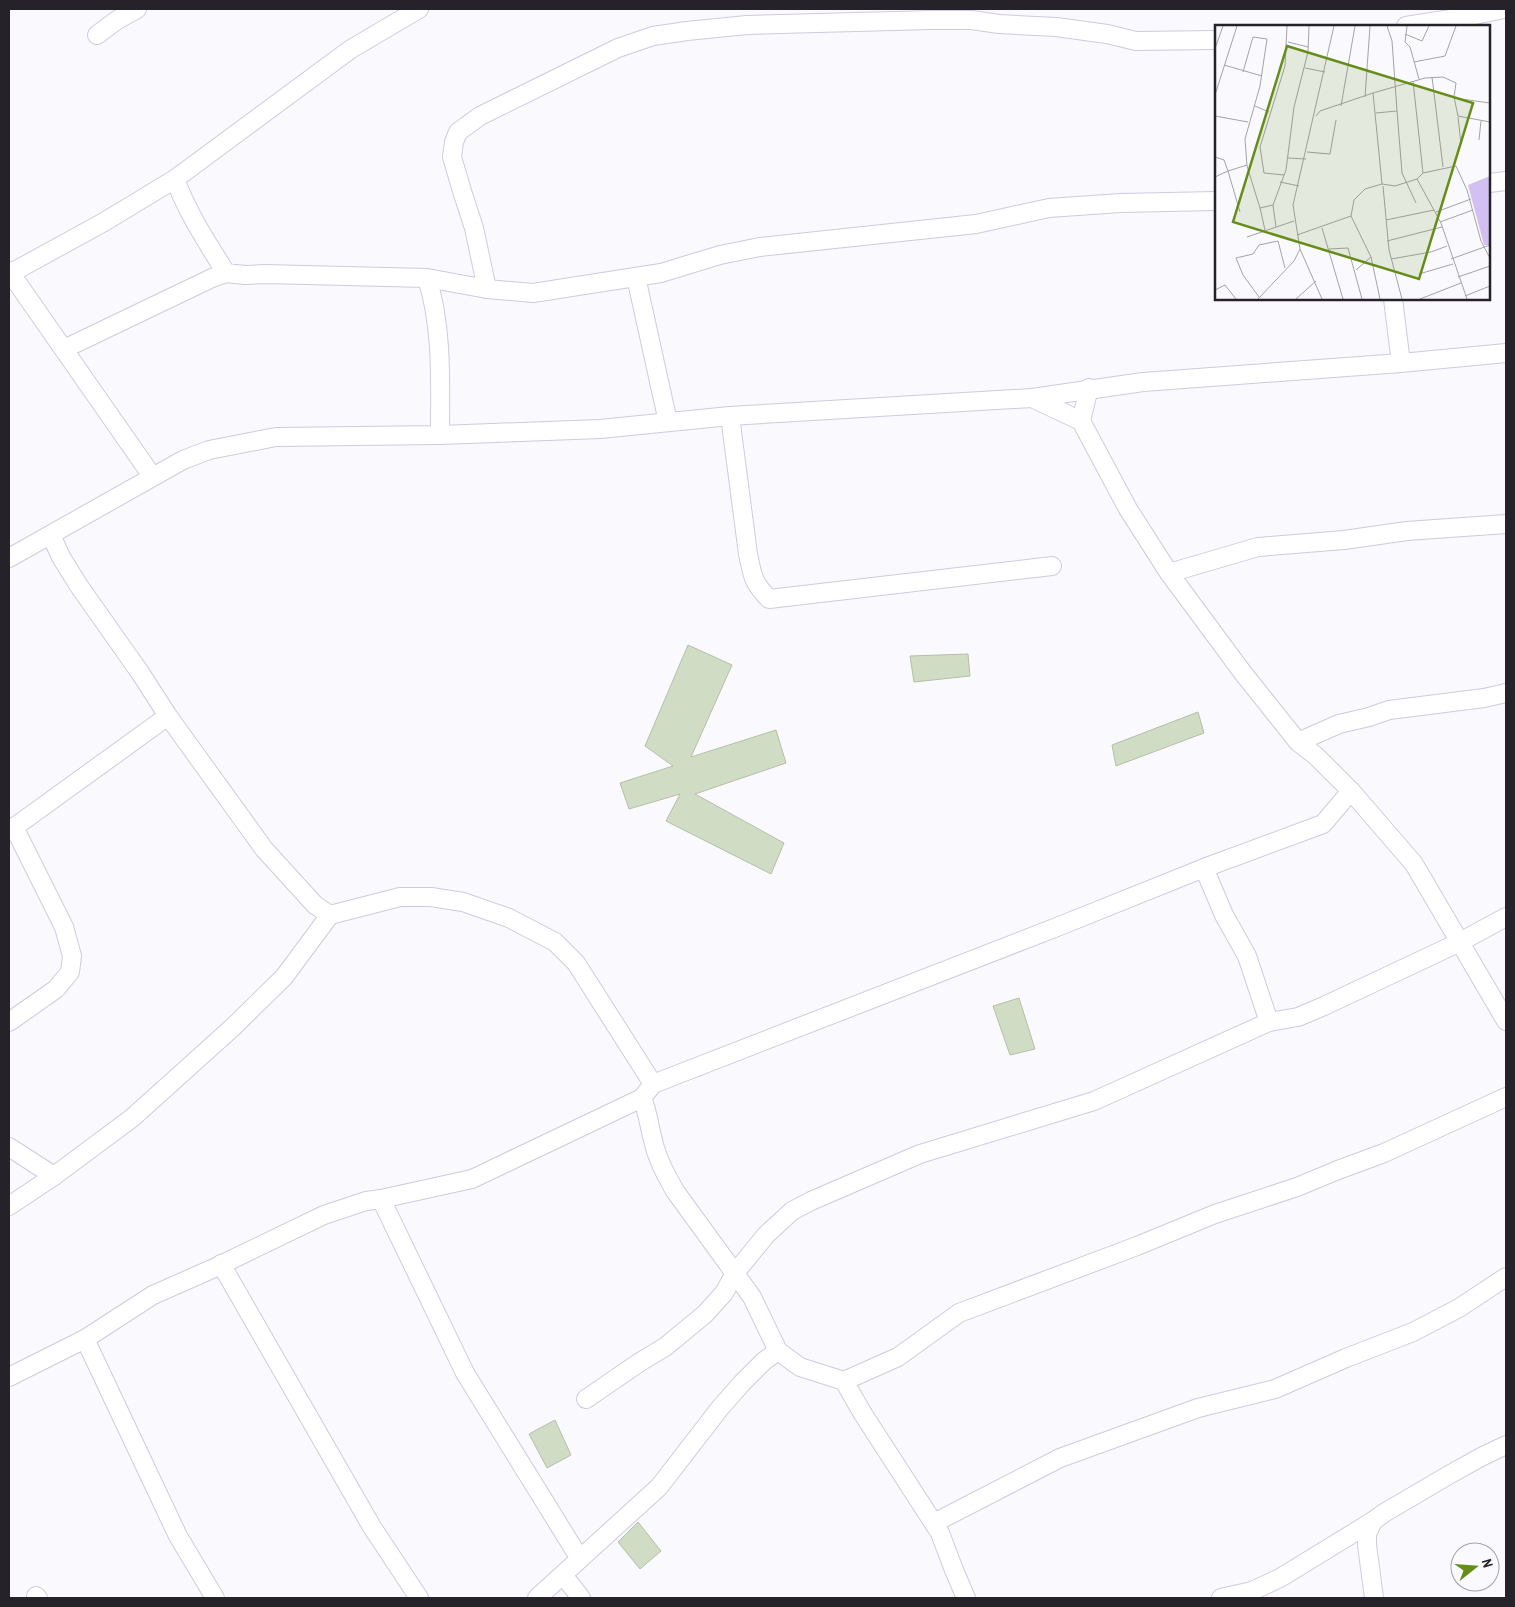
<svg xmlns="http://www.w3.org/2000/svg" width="1515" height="1607" viewBox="0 0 1515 1607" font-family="'Archivo Narrow',sans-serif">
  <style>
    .building { fill: #d1dcc5; stroke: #b5bfa8 }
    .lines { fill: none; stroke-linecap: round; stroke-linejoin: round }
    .minor-casing { stroke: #d1c9e0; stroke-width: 20 }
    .minor { stroke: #fff; stroke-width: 18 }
    .inset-road { fill: none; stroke: #a5a3a9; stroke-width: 1 }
    .view { fill: #678d19; fill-opacity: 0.15; stroke: #678d19; stroke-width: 2.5 }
    .inset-edge { fill: none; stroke: #25222a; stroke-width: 2.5 }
  </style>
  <rect width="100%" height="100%" fill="#faf9fe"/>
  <!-- building -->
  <g class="building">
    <path d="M 688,645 L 732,665 L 691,757 L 776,730 L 786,763 L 695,794 L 784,843 L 771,874 L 666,821 L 680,794 L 629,809 L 620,783 L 673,766 L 645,746 Z"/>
    <path d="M 968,654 L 970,676 L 914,682 L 910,656 Z"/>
    <path d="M 1198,712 L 1204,733 L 1116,766 L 1112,745 Z"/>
    <path d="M 1019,998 L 1035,1049 L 1010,1055 L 993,1006 Z"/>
    <path d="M 555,1420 L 571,1455 L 547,1468 L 529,1434 Z"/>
    <path d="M 638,1522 L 661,1551 L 640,1569 L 618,1542 Z"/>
  </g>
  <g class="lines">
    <!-- minor casing -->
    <g class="minor-casing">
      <g id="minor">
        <path d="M 1406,26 L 1470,16 L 1504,9"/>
        <path d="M 97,35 L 117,20 L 137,9"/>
        <path d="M 175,179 L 351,49 L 419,9"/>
        <path d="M 1489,183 L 1506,181"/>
        <path d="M 9,271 L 152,476"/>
        <path d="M 11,273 L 104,222 L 175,179 C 188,214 207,242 226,273 L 245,275 L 265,274 L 427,278 L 487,289 L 533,293 L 661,273 L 720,255 L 760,247 L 976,224 L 1049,208 L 1120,203 L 1216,201"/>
        <path d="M 636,277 L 668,422"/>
        <path d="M 427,278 C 443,329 440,383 440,435"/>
        <path d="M 487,289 L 474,228 L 462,191 L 452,157 L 454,142 L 458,132 L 480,116 L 618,48 L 653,36 L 687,31 L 747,25 L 931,20 L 972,20 L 999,24 L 1056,27 L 1107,34 L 1136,41 L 1216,40"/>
        <path d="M 1393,299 L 1401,363"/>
        <path d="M 64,349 L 212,278 L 226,273"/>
        <path d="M 730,416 L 748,554 C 753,577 752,581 769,599 L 1052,566"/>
        <path d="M 1081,421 L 1089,388"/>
        <path d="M 51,535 L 61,557 L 79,586 L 141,674 L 168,716 L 264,849 L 315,905 L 330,915"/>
        <path d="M 9,558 L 183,460 L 209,450 L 276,437 L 440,435 L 600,429 L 730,416 L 1032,398 L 1143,382 L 1401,363 L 1506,353"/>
        <path d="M 1169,573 L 1258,547 L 1344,540 L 1407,531 L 1506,524"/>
        <path d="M 1298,742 L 1339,724 L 1369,717 L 1389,710 L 1484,698 L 1506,693"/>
        <path d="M 1351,791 L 1414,864 L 1506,1021"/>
        <path d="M 9,831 L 168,716"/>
        <path d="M 1204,868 L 1224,915 L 1247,956 L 1269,1022 L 1298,1017 L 1324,1006 L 1460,942 L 1506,917"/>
        <path d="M 9,1022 L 56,989 L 70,972 L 72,956 L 64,927 L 14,827"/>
        <path d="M 9,1147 L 54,1176"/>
        <path d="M 381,1199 L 465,1373 L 580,1559"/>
        <path d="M 9,1206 L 54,1176 L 132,1118 L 232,1028 L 284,977 L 330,915 L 400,897 L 431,897 L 463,902 L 509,918 L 555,942 L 576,963 L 653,1084"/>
        <path d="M 221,1264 L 372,1527 L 419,1598"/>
        <path d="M 85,1339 L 178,1536 L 215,1598"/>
        <path d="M 9,1377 L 85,1339 L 153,1295 L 212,1269 L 324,1215 L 366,1201 L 381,1199 L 472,1179 L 642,1098"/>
        <path d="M 844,1381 L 898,1357 L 959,1313 L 1137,1246 L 1215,1214 L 1297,1187 L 1338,1170 L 1384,1153 L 1506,1097"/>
        <path d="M 586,1399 L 640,1362 L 665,1347 L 705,1314 L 724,1293 L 735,1273 L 766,1235 L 792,1211 L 811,1201 L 920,1154 L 1094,1101 L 1269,1022"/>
        <path d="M 934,1523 L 1060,1458 L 1198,1408 L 1275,1389 L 1346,1358 L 1413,1332 L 1459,1308 L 1506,1277"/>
        <path d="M 563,1575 L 581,1598"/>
        <path d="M 36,1596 L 38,1598"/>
        <path d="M 537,1598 L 659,1487 L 720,1408 L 742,1383 L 764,1361 L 778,1351"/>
        <path d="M 966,1598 L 954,1570 L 940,1533 L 863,1414 L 844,1381 L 800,1367 L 778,1351 L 752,1297 L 675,1191 C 666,1175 657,1159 653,1140 C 649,1126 648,1112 642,1098 L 653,1084 L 1057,927 L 1204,868 L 1323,824 L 1351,791 L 1315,755 L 1298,742 L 1243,673 L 1169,573 L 1128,509 L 1081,421 L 1032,398"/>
        <path d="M 1221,1598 L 1252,1591 L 1280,1578 L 1373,1521"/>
        <path d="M 1374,1598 L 1367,1545 L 1367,1534 L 1373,1521 L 1384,1513 L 1447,1476 L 1481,1457 L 1506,1445"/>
      </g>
    </g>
    <!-- minor -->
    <use href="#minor" class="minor"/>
  </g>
  <!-- overview -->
  <g transform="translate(1215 25)">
    <rect width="275" height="275" fill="#faf9fe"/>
    <path d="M 275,151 L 275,220 L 269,220 L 253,160 Z" fill="#d3c0f3"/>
    <path class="inset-road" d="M 192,1 L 190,17 L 195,22 L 204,54M 190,9 L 207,16 L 214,1M 73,17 L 93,22M 1,21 L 8,1M 199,37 L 230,31 L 241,1M 9,40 L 47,51M 90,43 L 110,47M 28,47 L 38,12 L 52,14 L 45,61 L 30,114 L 32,141 L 45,183M 217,52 L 228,142M 198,56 L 208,148M 158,68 L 210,53 L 228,52 L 241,58 L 239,72 L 243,91 L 275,97M 0,70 L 22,1M 150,72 L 155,1M 239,73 L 275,78M 40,81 L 54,87M 126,81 L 140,1M 182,86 L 187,148 L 201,178M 161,88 L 182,86 L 177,16 L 172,1M 0,91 L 33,97M 101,91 L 105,86 L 158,68 L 167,159M 243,92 L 246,119M 264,115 L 266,96M 92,127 L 115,129 L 121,95M 0,132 L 9,135 L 13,146 L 0,152M 73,133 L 91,134M 69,150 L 49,148 L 45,122 L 70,41 L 72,1M 202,154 L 226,198 L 252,274M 65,157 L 84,161M 168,161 L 174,225 L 187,274M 58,180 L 61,202M 25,187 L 13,146 L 32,140M 221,187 L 256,174M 171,195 L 219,185M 225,197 L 258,185M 107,203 L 128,274M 50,205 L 45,183 L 58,180 L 71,145 L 79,82 L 93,27 L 94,1M 82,210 L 136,191M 32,212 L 79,196M 172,216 L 227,202M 85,224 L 107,274M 114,224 L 133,223 L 147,274M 176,234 L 216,227 L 232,221M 236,234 L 275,220M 141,245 L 156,232M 204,249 L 238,239M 243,252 L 275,241M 0,265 L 10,260 L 21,274M 250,271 L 275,261M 44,272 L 28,250 L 21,233 L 38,229 L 44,220 L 63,216 L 70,243M 43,274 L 79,236 L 85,224 L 78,180 L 119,1M 81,274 L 101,256M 165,274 L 156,232 L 136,191 L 139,175 L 150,164 L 167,159 L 180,161 L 202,154 L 208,148 L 241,141 L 252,165 L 266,216 L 275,233M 205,274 L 246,258"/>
    <path class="view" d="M 72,21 L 258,78 L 204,254 L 18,197 Z"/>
    <rect width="275" height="275" class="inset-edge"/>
  </g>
  <!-- border -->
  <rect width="1515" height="1607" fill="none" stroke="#25222a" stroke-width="20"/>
  <!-- north arrow -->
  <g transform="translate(1475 1567) rotate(73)"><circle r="24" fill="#faf9fe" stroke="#a5a3a9"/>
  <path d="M0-4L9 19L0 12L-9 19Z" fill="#678d19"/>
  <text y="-8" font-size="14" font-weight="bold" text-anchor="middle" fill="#25222a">N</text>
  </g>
</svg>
